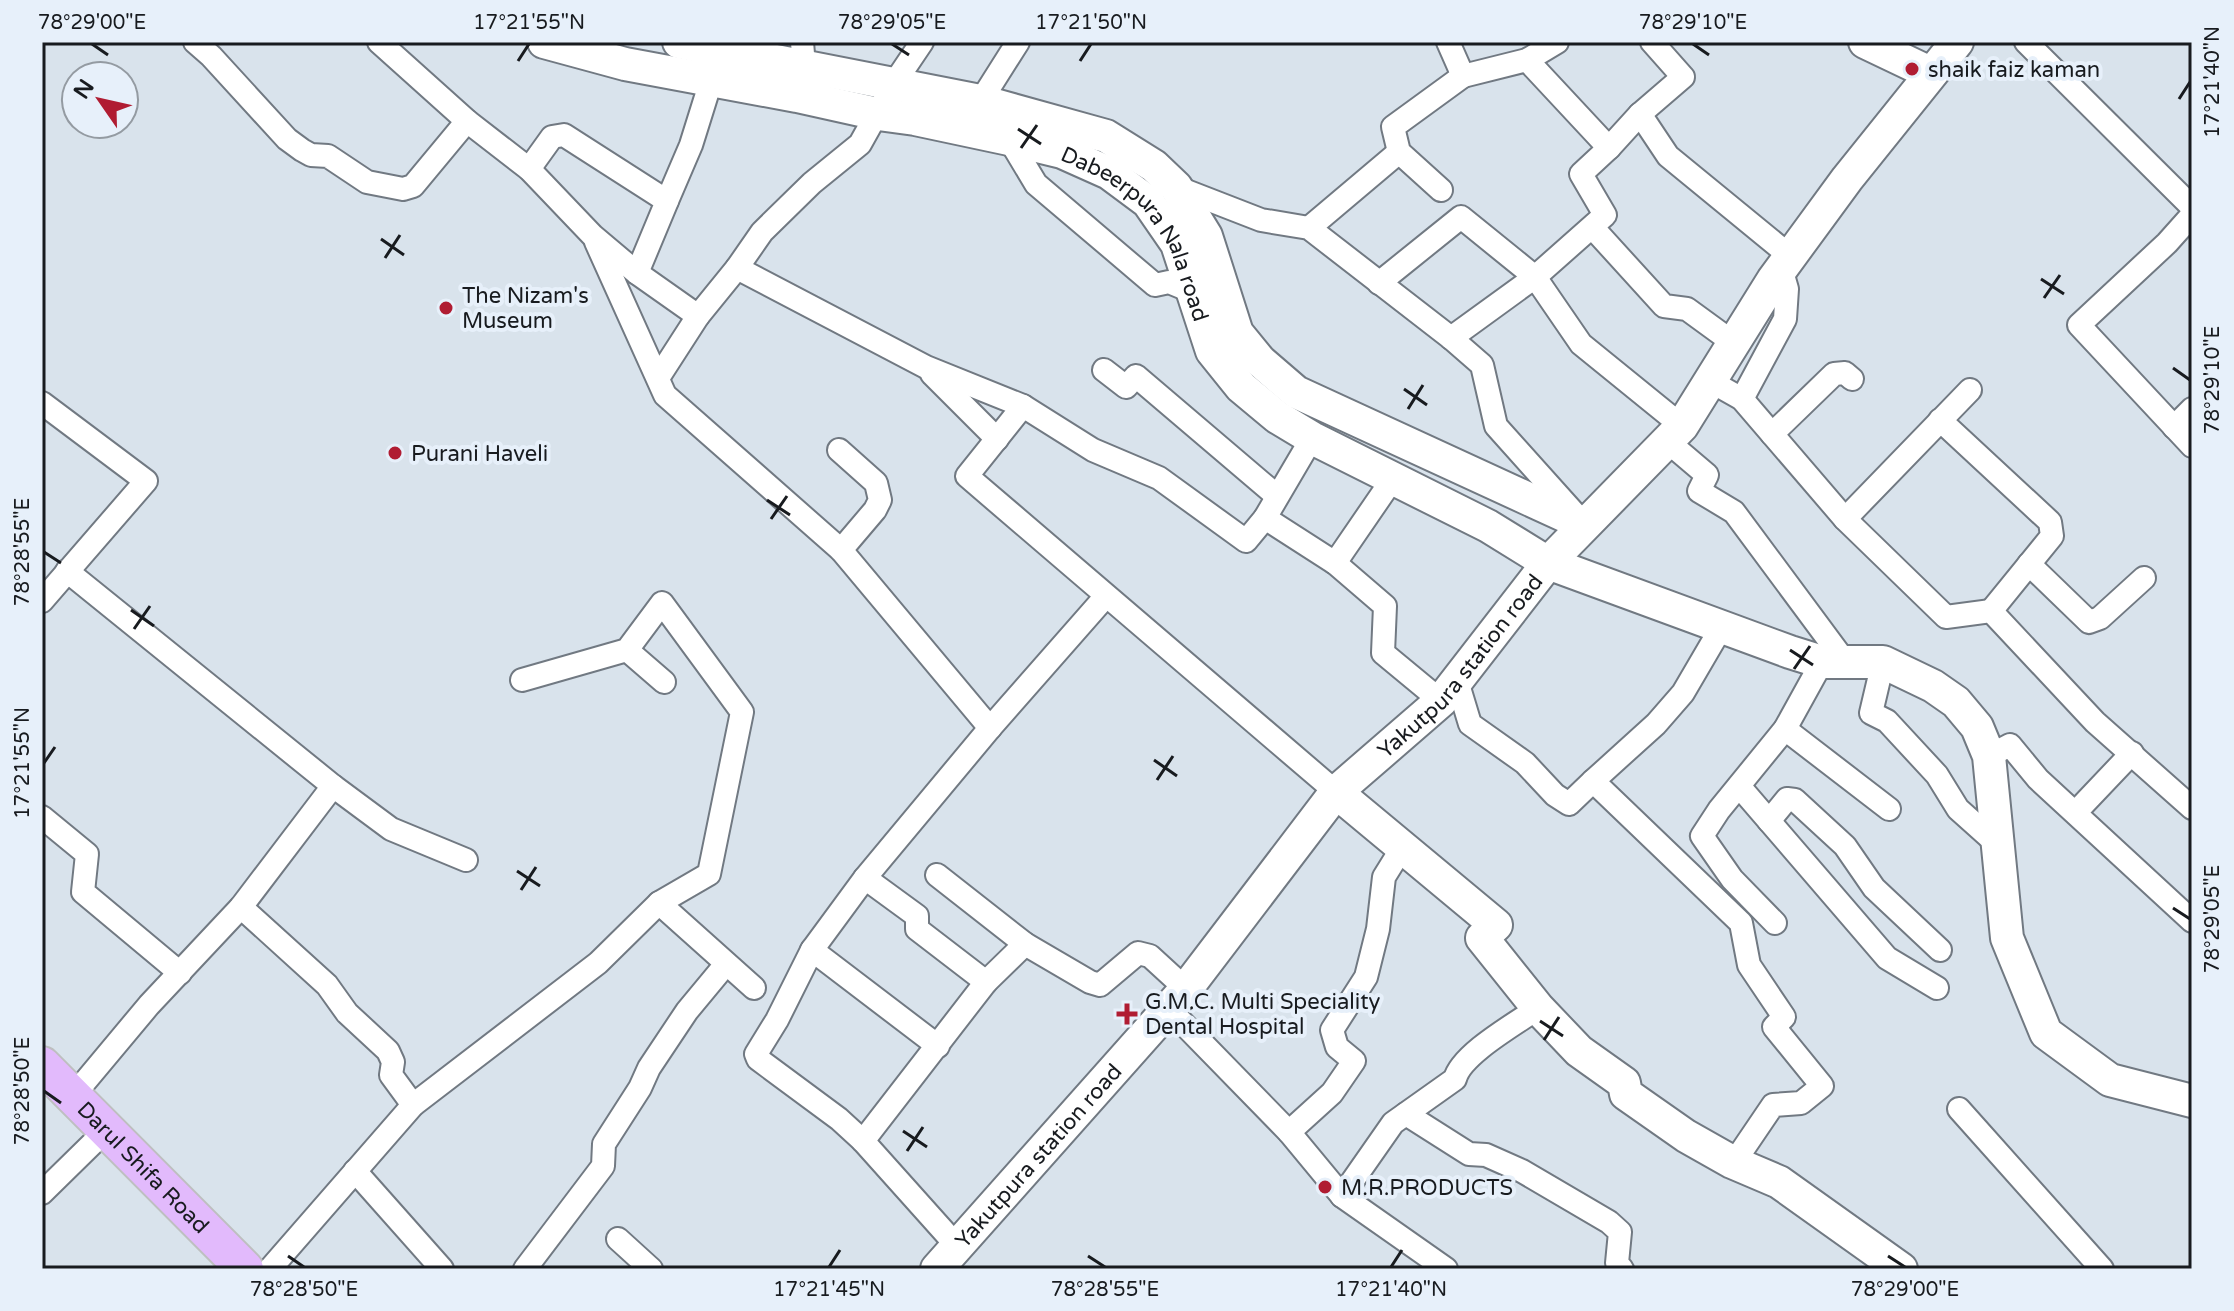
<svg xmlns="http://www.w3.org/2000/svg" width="2234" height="1311" viewBox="0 0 2234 1311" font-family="'Varela Round',sans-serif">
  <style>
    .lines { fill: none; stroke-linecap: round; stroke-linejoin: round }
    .street-casing { stroke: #717982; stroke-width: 26 }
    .secondary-casing { stroke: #717982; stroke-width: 36 }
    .primary-casing { stroke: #bebfc0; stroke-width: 40 }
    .street { stroke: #fff; stroke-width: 22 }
    .secondary { stroke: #fff; stroke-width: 32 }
    .primary { stroke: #e2bafc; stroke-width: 36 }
    .ticks { fill: none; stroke: #181b1f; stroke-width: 3 }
    .poi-dot { fill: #b01c32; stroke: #e7f0fa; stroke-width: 3 }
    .labels { text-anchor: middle; stroke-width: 8; stroke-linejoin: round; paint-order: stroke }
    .poi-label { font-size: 22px; fill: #181b1f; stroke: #e7f0fa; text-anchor: start }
    .street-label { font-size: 22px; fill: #181b1f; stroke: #e7f0fa }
    .neatline { fill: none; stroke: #181b1f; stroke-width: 3 }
    .ticks-label { font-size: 20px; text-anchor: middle; fill: #181b1f }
  </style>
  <rect width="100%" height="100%" fill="#d9e3ec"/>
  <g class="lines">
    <!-- street casing -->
    <g class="street-casing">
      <g id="street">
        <path d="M 195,42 L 211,56 L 287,139 L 302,150 L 311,155 L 328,156 L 367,182 L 403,189 L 413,186 L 467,121"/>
        <path d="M 379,42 L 467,121 L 529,169 L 593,236 L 637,273 L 698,316 L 737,268 L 926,367 L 1023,406 L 1093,450 L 1159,478 L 1246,541 L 1265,518 L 1312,438"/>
        <path d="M 802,42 L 804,66"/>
        <path d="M 1448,42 L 1463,76 L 1527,60 L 1557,42"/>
        <path d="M 2026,42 L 2192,207"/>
        <path d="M 975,110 L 1018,42"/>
        <path d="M 1640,114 L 1668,156 L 1790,256"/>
        <path d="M 1009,139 L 1036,184 L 1155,285 L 1169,282 L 1191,291"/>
        <path d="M 1609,148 L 1640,114 L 1683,77 L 1652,42"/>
        <path d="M 529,169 L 552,137 L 564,135 L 667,201 L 637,273"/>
        <path d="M 1176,187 L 1261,220 L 1309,228 L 1451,338 L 1482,365 L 1496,426 L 1575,514"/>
        <path d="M 1441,190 L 1399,152 L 1393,127 L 1463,76"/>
        <path d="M 667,201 L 691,145 L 711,81"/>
        <path d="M 2192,215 L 2167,243 L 2079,325 L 2192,446"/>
        <path d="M 1309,228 L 1399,152"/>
        <path d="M 1593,228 L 1664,306 L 1687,309 L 1735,344"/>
        <path d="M 596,242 L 665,395 L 841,550 L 990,728"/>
        <path d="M 737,268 L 762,232 L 812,183 L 860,144 L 893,85 L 922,42"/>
        <path d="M 1379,283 L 1461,217 L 1535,277 L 1581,344 L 1682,426"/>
        <path d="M 1451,338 L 1535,277 L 1605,215 L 1581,174 L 1609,148 L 1527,60"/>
        <path d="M 1104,370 L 1126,387 L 1136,376 L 1277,496"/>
        <path d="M 932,374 L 997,439"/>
        <path d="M 658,378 L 698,316"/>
        <path d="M 1710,381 L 1742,399 L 1845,519 L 1946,617 L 1991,611 L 2095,722 L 2192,808"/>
        <path d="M 1742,399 L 1785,319 L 1787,289 L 1781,268"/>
        <path d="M 42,403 L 146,481 L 42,601"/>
        <path d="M 1023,406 L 967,476 L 1336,792"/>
        <path d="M 1940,420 L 2050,522 L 2052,536 L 1991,611"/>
        <path d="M 2174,427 L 2192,409"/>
        <path d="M 1772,434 L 1834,374 L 1845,373 L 1852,379"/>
        <path d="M 1667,441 L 1707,475 L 1699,491 L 1734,512 L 1846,663"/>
        <path d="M 839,450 L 876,483 L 880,500 L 875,510 L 841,550"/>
        <path d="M 1265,518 L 1335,563 L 1385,606 L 1383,653 L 1441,701"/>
        <path d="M 1845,519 L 1970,390"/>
        <path d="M 1335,563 L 1394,477"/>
        <path d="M 2029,564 L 2089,622 L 2100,618 L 2144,578"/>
        <path d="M 67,571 L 333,786 L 391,829 L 466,860"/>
        <path d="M 627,650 L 664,682"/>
        <path d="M 1883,662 L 1871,713 L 1887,721 L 1937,775 L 1958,809 L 1996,843"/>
        <path d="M 1457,681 L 1470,724 L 1525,763 L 1555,795 L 1569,804 L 1593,781 L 1741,923 L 1749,965 L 1784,1017 L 1774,1027 L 1822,1086 L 1801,1103 L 1773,1105 L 1735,1161"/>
        <path d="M 1785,729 L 1889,809"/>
        <path d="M 1989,756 L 2010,745 L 2038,779 L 2192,921"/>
        <path d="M 1593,781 L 1656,724 L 1683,693 L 1721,628"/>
        <path d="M 1739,786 L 1887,958 L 1937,988"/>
        <path d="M 2076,812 L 2132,753"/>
        <path d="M 42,817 L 87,854 L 83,892 L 180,973"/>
        <path d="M 1769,821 L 1787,799 L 1795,800 L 1845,846 L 1874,888 L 1940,950"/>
        <path d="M 937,875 L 1025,944 L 1090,982 L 1100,985 L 1138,953 L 1150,956 L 1186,989"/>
        <path d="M 865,878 L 917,916 L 917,929 L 986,982"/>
        <path d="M 659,903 L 754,988"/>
        <path d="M 241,907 L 327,985 L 347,1013 L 388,1051 L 393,1062 L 391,1075 L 413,1105"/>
        <path d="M 1775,923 L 1732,879 L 1702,836 L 1719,810 L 1785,729 L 1822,662"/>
        <path d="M 812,950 L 938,1046"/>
        <path d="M 1169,1009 L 1289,1132 L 1342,1196 L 1446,1269"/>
        <path d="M 73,1096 L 149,1005 L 241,907 L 333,786"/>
        <path d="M 1959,1109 L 2102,1269"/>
        <path d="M 1406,1114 L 1469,1154 L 1486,1155 L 1522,1171 L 1609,1222 L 1620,1232 L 1617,1263 L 1622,1269"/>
        <path d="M 1289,1132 L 1332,1093 L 1354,1061 L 1337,1047 L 1332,1030 L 1366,977 L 1378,929 L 1384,877 L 1402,848"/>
        <path d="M 863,1141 L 986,982 L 1025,944"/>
        <path d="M 355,1171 L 442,1269"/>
        <path d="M 42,1193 L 94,1142"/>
        <path d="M 1342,1196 L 1393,1123 L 1455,1079 C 1461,1054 1517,1023 1538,1008"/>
        <path d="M 618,1239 L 651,1269"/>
        <path d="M 957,1246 L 863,1141 L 839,1119 L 758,1059 L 756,1054 L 777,1020 L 812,950 L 865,878 L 990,728 L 1106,596"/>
        <path d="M 270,1269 L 413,1105 L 598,963 L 659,903 L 709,874 L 742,712 L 662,603 L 627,650 L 522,680"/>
        <path d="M 525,1269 L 603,1166 L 604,1144 L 640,1088 L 649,1068 L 687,1011 L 726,964"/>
      </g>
    </g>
    <!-- secondary casing -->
    <g class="secondary-casing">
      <g id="secondary">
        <path id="s1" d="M 544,42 L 625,64 L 797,96 L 878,114 L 915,119 L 1009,139 L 1062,152 L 1109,173 L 1148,202 L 1177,244 L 1212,351 L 1241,387 L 1277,417 L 1312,438 L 1488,526 L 1548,563 L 1790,652 L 1822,662 L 1883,662 L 1933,686 L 1956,702 L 1977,727 L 1989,756 L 2007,938 L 2046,1033 L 2110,1080 L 2192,1101"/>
        <path d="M 679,42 L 980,101 L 1106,136 L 1154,166 L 1176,187 L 1206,236 L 1237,333 L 1260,361 L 1296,392 L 1583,524"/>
        <path d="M 1865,42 L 1930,73"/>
        <path d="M 1336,792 L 1496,925 L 1482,938 L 1538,1008 L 1579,1051 L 1624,1083 L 1626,1094 L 1686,1136 L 1732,1162 L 1779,1182 L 1901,1269"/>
        <path id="s2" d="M 937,1269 L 1186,989 L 1336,792 L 1441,701 L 1548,563 L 1682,426 L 1773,280 L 1847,179 L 1957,42"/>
      </g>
    </g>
    <!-- primary casing -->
    <g class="primary-casing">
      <g id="primary">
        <path id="s3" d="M 42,1065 L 245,1269"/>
      </g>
    </g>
    <!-- street -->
    <use href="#street" class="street"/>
    <!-- secondary -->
    <use href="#secondary" class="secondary"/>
    <!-- primary -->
    <use href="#primary" class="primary"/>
  </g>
  <!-- ticks -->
  <path class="ticks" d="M 92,44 L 108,55M 892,44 L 909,55M 1693,44 L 1709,55M 518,61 L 529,44M 1080,61 L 1091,44M 2179,99 L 2190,82M 1018,129 L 1041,144M 1021,148 L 1037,125M 381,239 L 404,255M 385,258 L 400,235M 2041,279 L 2064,294M 2044,298 L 2060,275M 2173,368 L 2190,380M 1404,389 L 1427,405M 1408,409 L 1423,385M 767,500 L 790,515M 771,519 L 787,496M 44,552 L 61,563M 131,610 L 154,626M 134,629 L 150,606M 1790,650 L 1813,665M 1794,669 L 1810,646M 1154,760 L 1177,776M 44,763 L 55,747M 1157,780 L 1173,756M 517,871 L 540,886M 521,890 L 536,867M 2173,908 L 2190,919M 1540,1021 L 1563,1036M 1544,1040 L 1559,1017M 44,1091 L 61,1103M 903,1131 L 927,1147M 907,1151 L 923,1127M 288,1256 L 304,1267M 1088,1256 L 1105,1267M 1888,1256 L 1905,1267M 829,1267 L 840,1250M 1391,1267 L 1402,1250"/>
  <!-- markers -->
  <g class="poi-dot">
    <circle cx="1912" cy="69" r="8"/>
    <circle cx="446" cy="308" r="8"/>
    <circle cx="395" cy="453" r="8"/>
    <path d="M1123 1002h8v8h8v8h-8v8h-8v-8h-8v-8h8z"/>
    <circle cx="1325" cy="1187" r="8"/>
  </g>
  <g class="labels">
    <!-- poi labels -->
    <g class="poi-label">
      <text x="1928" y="77">shaik faiz kaman</text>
      <text x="462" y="303">The Nizam's<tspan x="462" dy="25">Museum</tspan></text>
      <text x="411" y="461">Purani Haveli</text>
      <text x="1145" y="1009">G.M.C. Multi Speciality<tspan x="1145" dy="25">Dental Hospital</tspan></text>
      <text x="1341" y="1195">M.R.PRODUCTS</text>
    </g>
    <!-- street labels -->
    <g class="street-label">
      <text dy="8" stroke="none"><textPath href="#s1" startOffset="646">Dabeerpura Nala road</textPath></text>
      <text dy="8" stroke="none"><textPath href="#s2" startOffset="800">Yakutpura station road</textPath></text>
      <text dy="8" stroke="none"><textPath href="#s2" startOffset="152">Yakutpura station road</textPath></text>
      <text dy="8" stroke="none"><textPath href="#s3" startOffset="144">Darul Shifa Road</textPath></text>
    </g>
  </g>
  <!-- border -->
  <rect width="2234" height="1311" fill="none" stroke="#e7f0fa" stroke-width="88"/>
  <!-- north arrow -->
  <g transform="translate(100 100) rotate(304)"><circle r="38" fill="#e7f0fa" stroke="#949ba2" stroke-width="2"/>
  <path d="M0-6L14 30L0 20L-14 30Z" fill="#b01c32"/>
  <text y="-12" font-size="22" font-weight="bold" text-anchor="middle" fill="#181b1f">N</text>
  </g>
  <rect x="44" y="44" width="2146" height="1223" class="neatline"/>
  <g class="ticks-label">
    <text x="92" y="29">78°29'00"E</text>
    <text x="529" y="29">17°21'55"N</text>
    <text x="892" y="29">78°29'05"E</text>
    <text x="1091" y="29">17°21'50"N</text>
    <text x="1693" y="29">78°29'10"E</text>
    <text transform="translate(2212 82) rotate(-90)" y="7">17°21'40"N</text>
    <text transform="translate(2212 380) rotate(-90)" y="7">78°29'10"E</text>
    <text transform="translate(22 552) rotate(-90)" y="7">78°28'55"E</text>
    <text transform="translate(22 763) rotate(-90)" y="7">17°21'55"N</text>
    <text transform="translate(2212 919) rotate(-90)" y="7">78°29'05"E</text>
    <text transform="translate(22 1091) rotate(-90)" y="7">78°28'50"E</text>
    <text x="304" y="1296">78°28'50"E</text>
    <text x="829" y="1296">17°21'45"N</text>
    <text x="1105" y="1296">78°28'55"E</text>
    <text x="1391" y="1296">17°21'40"N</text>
    <text x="1905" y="1296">78°29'00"E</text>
  </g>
</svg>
